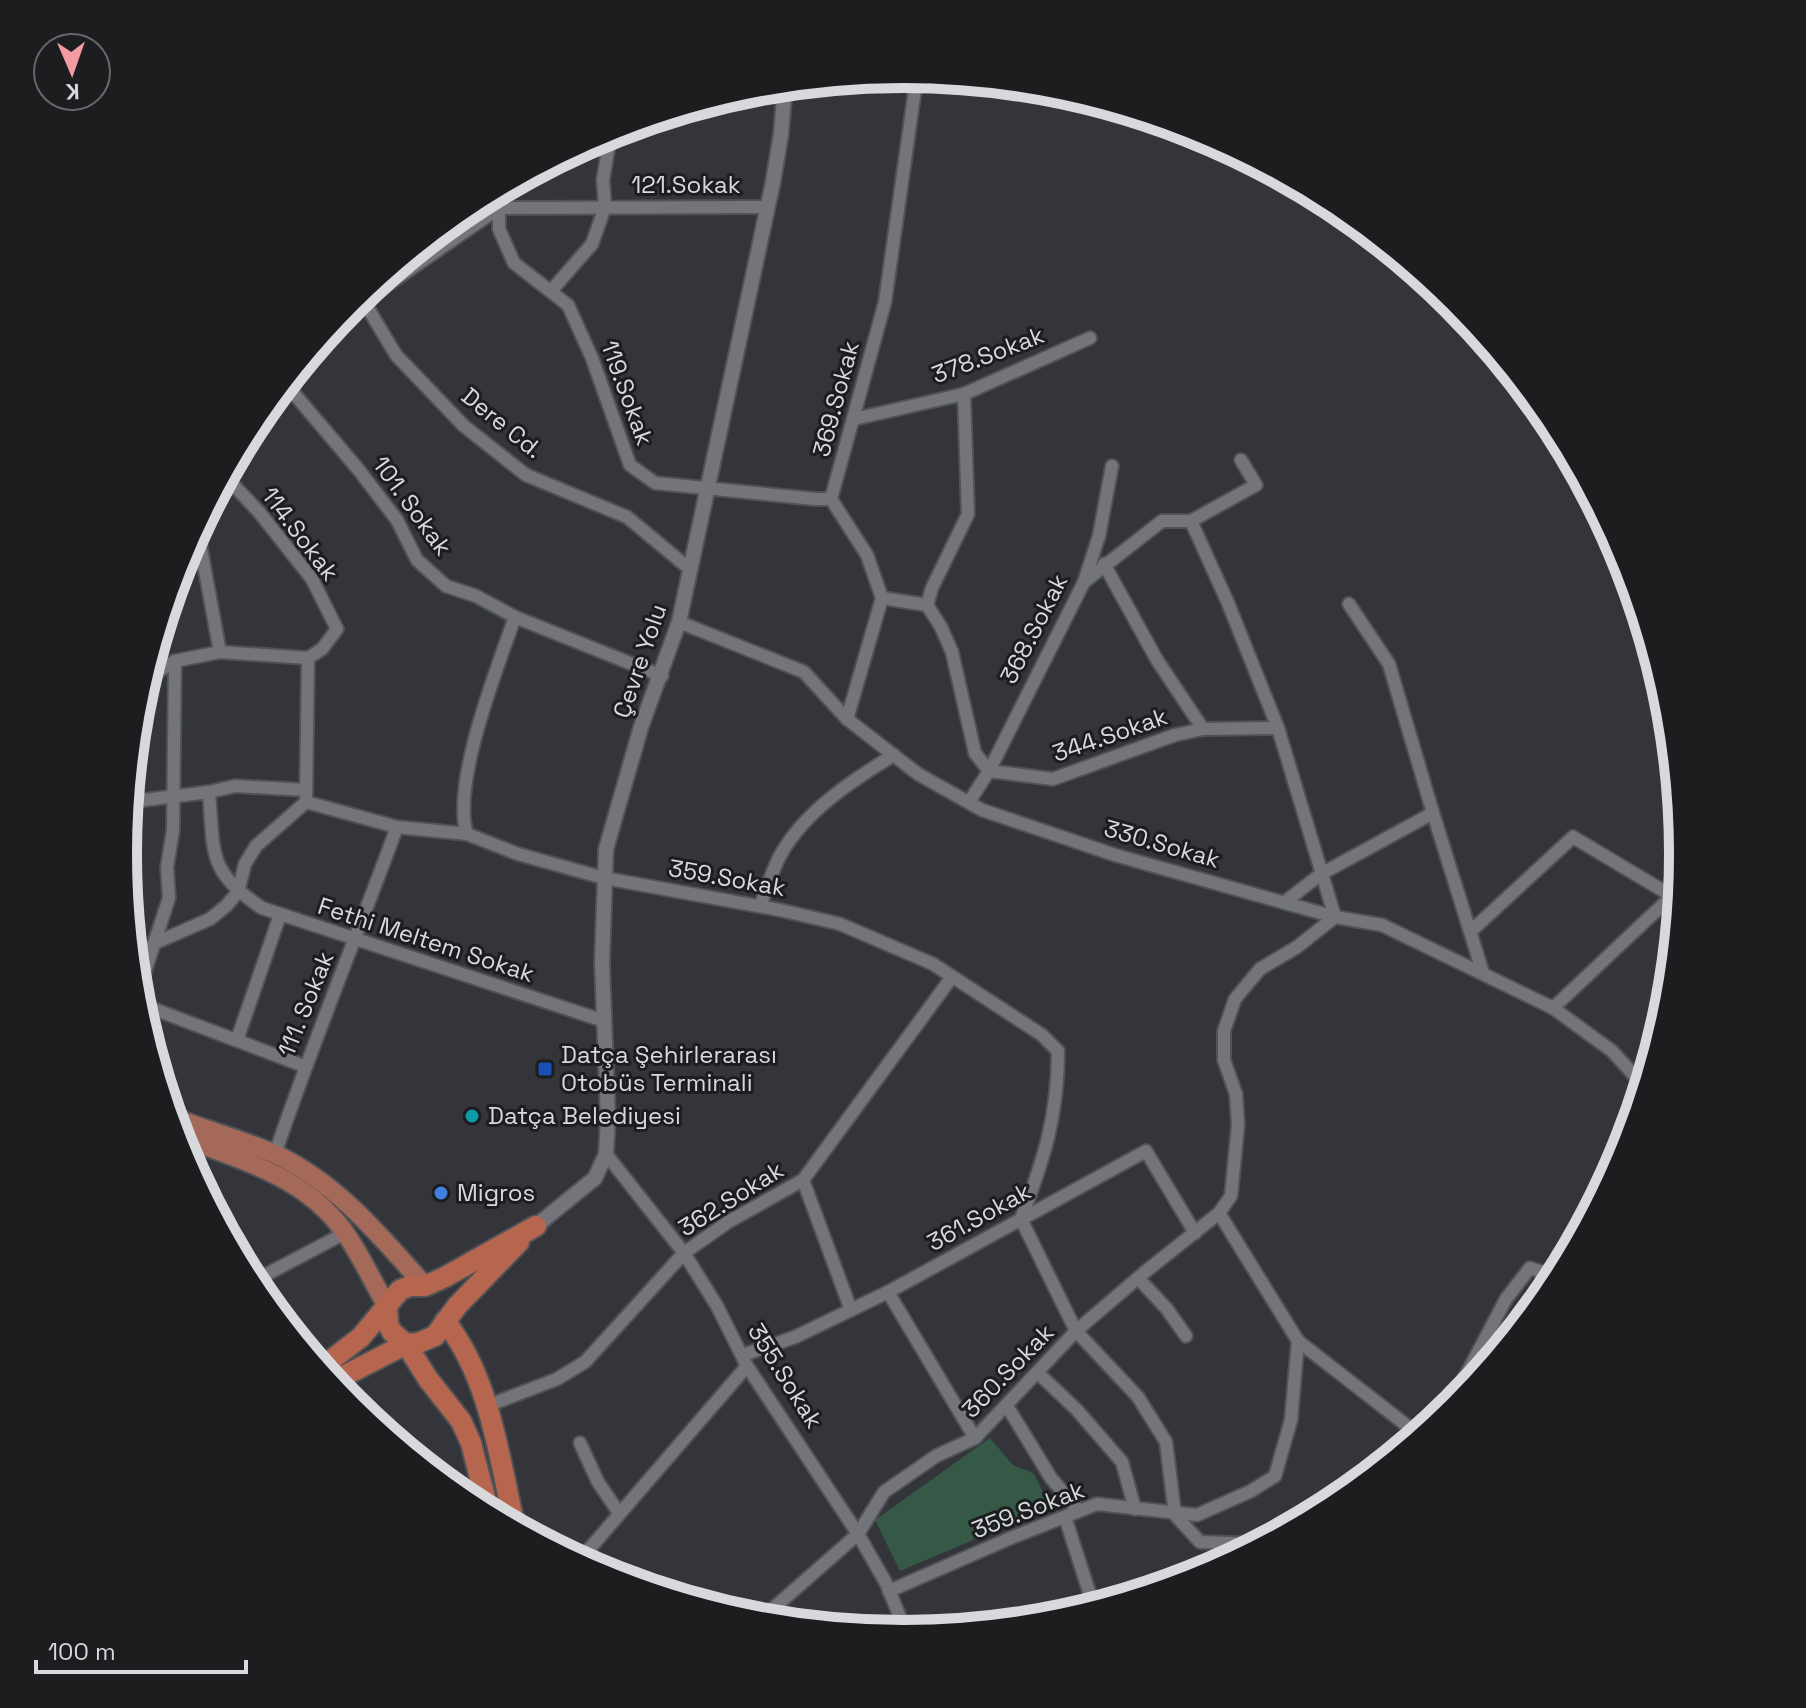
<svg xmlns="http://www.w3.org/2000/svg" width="1806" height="1708" viewBox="0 0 1806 1708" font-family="'Space Grotesk',sans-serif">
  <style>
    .green { fill: #365947 }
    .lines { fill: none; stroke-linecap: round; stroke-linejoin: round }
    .minor-casing { stroke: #505255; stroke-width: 16 }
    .tertiary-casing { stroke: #505255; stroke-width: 18 }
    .primary-casing { stroke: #505255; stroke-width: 22 }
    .trunk-casing { stroke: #505255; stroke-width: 24 }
    .minor { stroke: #73757b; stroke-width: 12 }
    .tertiary { stroke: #73757b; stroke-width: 14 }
    .primary { stroke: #a56959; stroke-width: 18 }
    .trunk { stroke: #b6654e; stroke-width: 20 }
    .transit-dot { fill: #1a4fb4; stroke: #1c1d1f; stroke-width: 3 }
    .culture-dot { fill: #0f9aa8; stroke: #1c1d1f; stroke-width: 3 }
    .shop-dot { fill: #3f7fe0; stroke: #1c1d1f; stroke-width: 3 }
    .labels { text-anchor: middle; stroke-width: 6; stroke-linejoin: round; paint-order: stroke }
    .street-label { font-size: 24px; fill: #d7d9dc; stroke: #1c1d1f }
    .poi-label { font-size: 24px; fill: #d7d9dc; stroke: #1c1d1f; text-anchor: start }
    .rim { fill: none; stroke: #d7d9dc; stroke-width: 10 }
  </style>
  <rect width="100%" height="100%" fill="#33353a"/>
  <!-- green -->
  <path class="green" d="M 990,1438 L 1013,1465 L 1033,1473 L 1051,1507 L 900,1571 L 875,1520 Z"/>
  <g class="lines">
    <!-- minor casing -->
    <g class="minor-casing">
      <g id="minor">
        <path d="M 916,84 L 957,79"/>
        <path d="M 499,190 L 499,229 L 514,263 L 568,305 L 592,358 L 630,465 L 655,483 L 815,499 L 831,499"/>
        <path d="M 499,208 L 767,207"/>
        <path d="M 551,291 L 592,244 L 605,207 L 603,180 L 611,132"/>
        <path d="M 360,295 L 396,355 L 464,426 L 526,475 L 627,517 L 691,570"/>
        <path d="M 331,327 L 364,301 L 499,208"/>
        <path d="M 285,383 L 358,469 L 397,520 L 417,560 L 446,586 L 476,596 L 515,617 L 662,676"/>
        <path d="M 854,419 L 964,394 L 1090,338"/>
        <path d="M 225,476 L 259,512 L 312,579 L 337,629 L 322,649 L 308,658 L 306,802"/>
        <path d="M 1191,521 L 1256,485 L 1241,460"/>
        <path d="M 197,527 L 220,652"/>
        <path d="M 182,555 L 199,544"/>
        <path d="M 1104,564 L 1157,660 L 1203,729"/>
        <path d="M 1084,582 L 1162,521 L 1191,521 L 1228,603 L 1278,728 L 1335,917"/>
        <path d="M 882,598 L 927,605 L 941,627 L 952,652 L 975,753 L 989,771 L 1053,779 L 1175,735 L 1203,729 L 1278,728"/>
        <path d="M 1349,604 L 1389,664 L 1433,813"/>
        <path d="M 927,605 L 932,588 L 968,514 L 964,394"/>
        <path d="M 679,622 L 804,672 L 847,719 L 918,774 L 982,810 L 1115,855 L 1335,917 L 1382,925 L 1553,1008 L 1612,1051 L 1644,1086"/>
        <path d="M 145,680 L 175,661 L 220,652 L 308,658"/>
        <path d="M 847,719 L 882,598 L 867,555 L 831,499 L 885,302 L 917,75"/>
        <path d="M 209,792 L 235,786 L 306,790"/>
        <path d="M 128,802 L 209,792 C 214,852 207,872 262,908 L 604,1021"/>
        <path d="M 969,802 L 989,771 L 1084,582 L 1099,536 L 1112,466"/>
        <path d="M 467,834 C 451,785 497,668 515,617"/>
        <path d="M 1286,901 L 1321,874 L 1433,813 L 1483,973"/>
        <path d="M 760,906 C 767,889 772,870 781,854 C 805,811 854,779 894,755"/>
        <path d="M 1470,932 L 1573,837 L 1672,896 L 1553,1008"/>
        <path d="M 134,965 L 155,943 L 210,919 L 226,906 L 238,892 L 245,864 L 256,846 L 306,802 L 397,827 L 467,834 L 518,854 L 604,878 L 780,910 L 840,924 L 933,964 L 1042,1035 L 1058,1051 C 1058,1116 1044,1159 1021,1219 L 1076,1331 L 1138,1397 L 1166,1442 L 1175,1515 L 1200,1542 L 1259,1544"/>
        <path d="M 137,996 L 169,898 L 167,867 L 173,830 L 175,661"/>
        <path d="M 138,1003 L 304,1066"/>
        <path d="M 237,1040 L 280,915"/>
        <path d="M 275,1154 C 312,1044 357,936 397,827"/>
        <path d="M 606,1154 L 684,1253 L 717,1306 L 747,1366 L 858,1534 L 886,1583 L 907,1634"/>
        <path d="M 803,1180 L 851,1310"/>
        <path d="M 1138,1278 L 1167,1309 L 1186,1336"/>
        <path d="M 252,1282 L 345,1233"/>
        <path d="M 888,1292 L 975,1438"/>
        <path d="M 1298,1341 L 1419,1435"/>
        <path d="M 743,1355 L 795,1337 L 888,1292 L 1146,1151 L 1195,1233"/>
        <path d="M 1038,1373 L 1077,1410 L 1122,1462 L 1135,1509"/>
        <path d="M 487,1406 L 557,1379 L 585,1362 L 684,1253 L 728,1222 L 803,1180 L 952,977"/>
        <path d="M 1007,1406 L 1051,1478 L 1079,1511"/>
        <path d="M 1446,1413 L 1506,1299 L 1530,1268 L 1557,1277"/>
        <path d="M 580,1443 L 598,1482 L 619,1513"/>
        <path d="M 1065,1517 L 1094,1607"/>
        <path d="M 579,1561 L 747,1366"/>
        <path d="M 889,1591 L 1013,1537 L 1097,1504 L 1197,1515 L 1251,1491 L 1275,1476 L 1291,1420 L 1298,1341 L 1219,1213"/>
        <path d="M 760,1620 L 858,1534 L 884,1492 L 936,1456 L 975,1438 L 1076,1331 L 1145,1272 L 1219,1213 L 1231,1196 L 1238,1125 L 1236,1094 L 1224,1060 L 1224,1031 L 1235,999 L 1260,969 L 1297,947 L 1335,917"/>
      </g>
    </g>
    <!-- tertiary casing -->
    <g class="tertiary-casing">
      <path id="tertiary" d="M 536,1226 L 595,1178 L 606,1154 L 608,1118 L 602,963 L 606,849 L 641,727 L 679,622 L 773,182 L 781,134 L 785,86"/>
    </g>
    <!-- primary casing -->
    <g class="primary-casing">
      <g id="primary">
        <path d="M 172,1117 C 206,1130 244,1140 277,1155 C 338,1184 381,1237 425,1286"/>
        <path d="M 177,1136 C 237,1158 304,1176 343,1230 C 360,1253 372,1281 387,1306"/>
      </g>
    </g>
    <!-- trunk casing -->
    <g class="trunk-casing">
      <g id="trunk">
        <path d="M 387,1306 L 388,1324 L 392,1332 L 406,1344 L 428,1379 L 461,1421 L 471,1443 L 489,1513"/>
        <path d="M 445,1321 C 490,1378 499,1457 515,1527"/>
        <path d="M 321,1368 L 361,1337 L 400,1290 L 410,1286 L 425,1286 L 445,1277 L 536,1226"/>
        <path d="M 332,1382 L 406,1344 L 418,1343 L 435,1336 L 457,1306 L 519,1242"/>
      </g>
    </g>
    <!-- minor -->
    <use href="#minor" class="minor"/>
    <!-- tertiary -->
    <use href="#tertiary" class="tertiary"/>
    <!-- primary -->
    <use href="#primary" class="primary"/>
    <!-- trunk -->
    <use href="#trunk" class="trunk"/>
  </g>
  <!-- markers -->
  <rect class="transit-dot" x="537" y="1061" width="16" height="16" rx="4"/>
  <circle class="culture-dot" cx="472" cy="1116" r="8"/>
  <circle class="shop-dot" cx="441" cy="1193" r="8"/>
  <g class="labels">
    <!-- street labels -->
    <g class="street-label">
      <text x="686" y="193">121.Sokak</text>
      <text transform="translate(988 355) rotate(-21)" y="8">378.Sokak</text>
      <text transform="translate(627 393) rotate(70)" y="8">119.Sokak</text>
      <text transform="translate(836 399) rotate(-75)" y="8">369.Sokak</text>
      <text transform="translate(502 423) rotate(39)" y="8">Dere Cd.</text>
      <text transform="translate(412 506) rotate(54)" y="8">101. Sokak</text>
      <text transform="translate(300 534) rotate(53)" y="8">114.Sokak</text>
      <text transform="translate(1034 629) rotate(-63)" y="8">368.Sokak</text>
      <text transform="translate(640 661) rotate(-71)" y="8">Çevre Yolu</text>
      <text transform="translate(1110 735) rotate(-19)" y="8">344.Sokak</text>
      <text transform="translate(1162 844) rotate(16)" y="8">330.Sokak</text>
      <text transform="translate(727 878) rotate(10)" y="8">359.Sokak</text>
      <text transform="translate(426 940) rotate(18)" y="8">Fethi Meltem Sokak</text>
      <text transform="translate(306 1004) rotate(-68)" y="8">111. Sokak</text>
      <text transform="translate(731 1199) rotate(-32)" y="8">362.Sokak</text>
      <text transform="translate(979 1217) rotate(-29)" y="8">361.Sokak</text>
      <text transform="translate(1008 1371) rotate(-46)" y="8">360.Sokak</text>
      <text transform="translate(785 1376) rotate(58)" y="8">355.Sokak</text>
      <text transform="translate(1028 1510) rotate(-21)" y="8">359.Sokak</text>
    </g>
    <!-- poi labels -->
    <g class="poi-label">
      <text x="561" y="1063">Datça Şehirlerarası<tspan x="561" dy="28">Otobüs Terminali</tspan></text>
      <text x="488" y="1124">Datça Belediyesi</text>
      <text x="457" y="1201">Migros</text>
    </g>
  </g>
  <!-- crop -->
  <path d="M0 0H1806V1708H0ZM137 854a766 766 0 1 1 1532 0a766 766 0 1 1-1532 0Z" fill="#1c1d1f" fill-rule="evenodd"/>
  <path class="rim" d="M137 854a766 766 0 1 1 1532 0a766 766 0 1 1-1532 0Z"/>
  <!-- north arrow -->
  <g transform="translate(72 72) rotate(178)"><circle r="38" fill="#1c1d1f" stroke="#67686b" stroke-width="2"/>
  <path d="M0-6L14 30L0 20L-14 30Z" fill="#f49aa3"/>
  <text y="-12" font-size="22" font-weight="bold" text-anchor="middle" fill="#d7d9dc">K</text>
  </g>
  <!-- scale -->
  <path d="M36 1660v12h210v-12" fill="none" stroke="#d7d9dc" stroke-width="4"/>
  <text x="48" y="1660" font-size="24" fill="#d7d9dc" stroke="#1c1d1f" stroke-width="6" paint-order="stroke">100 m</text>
</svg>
